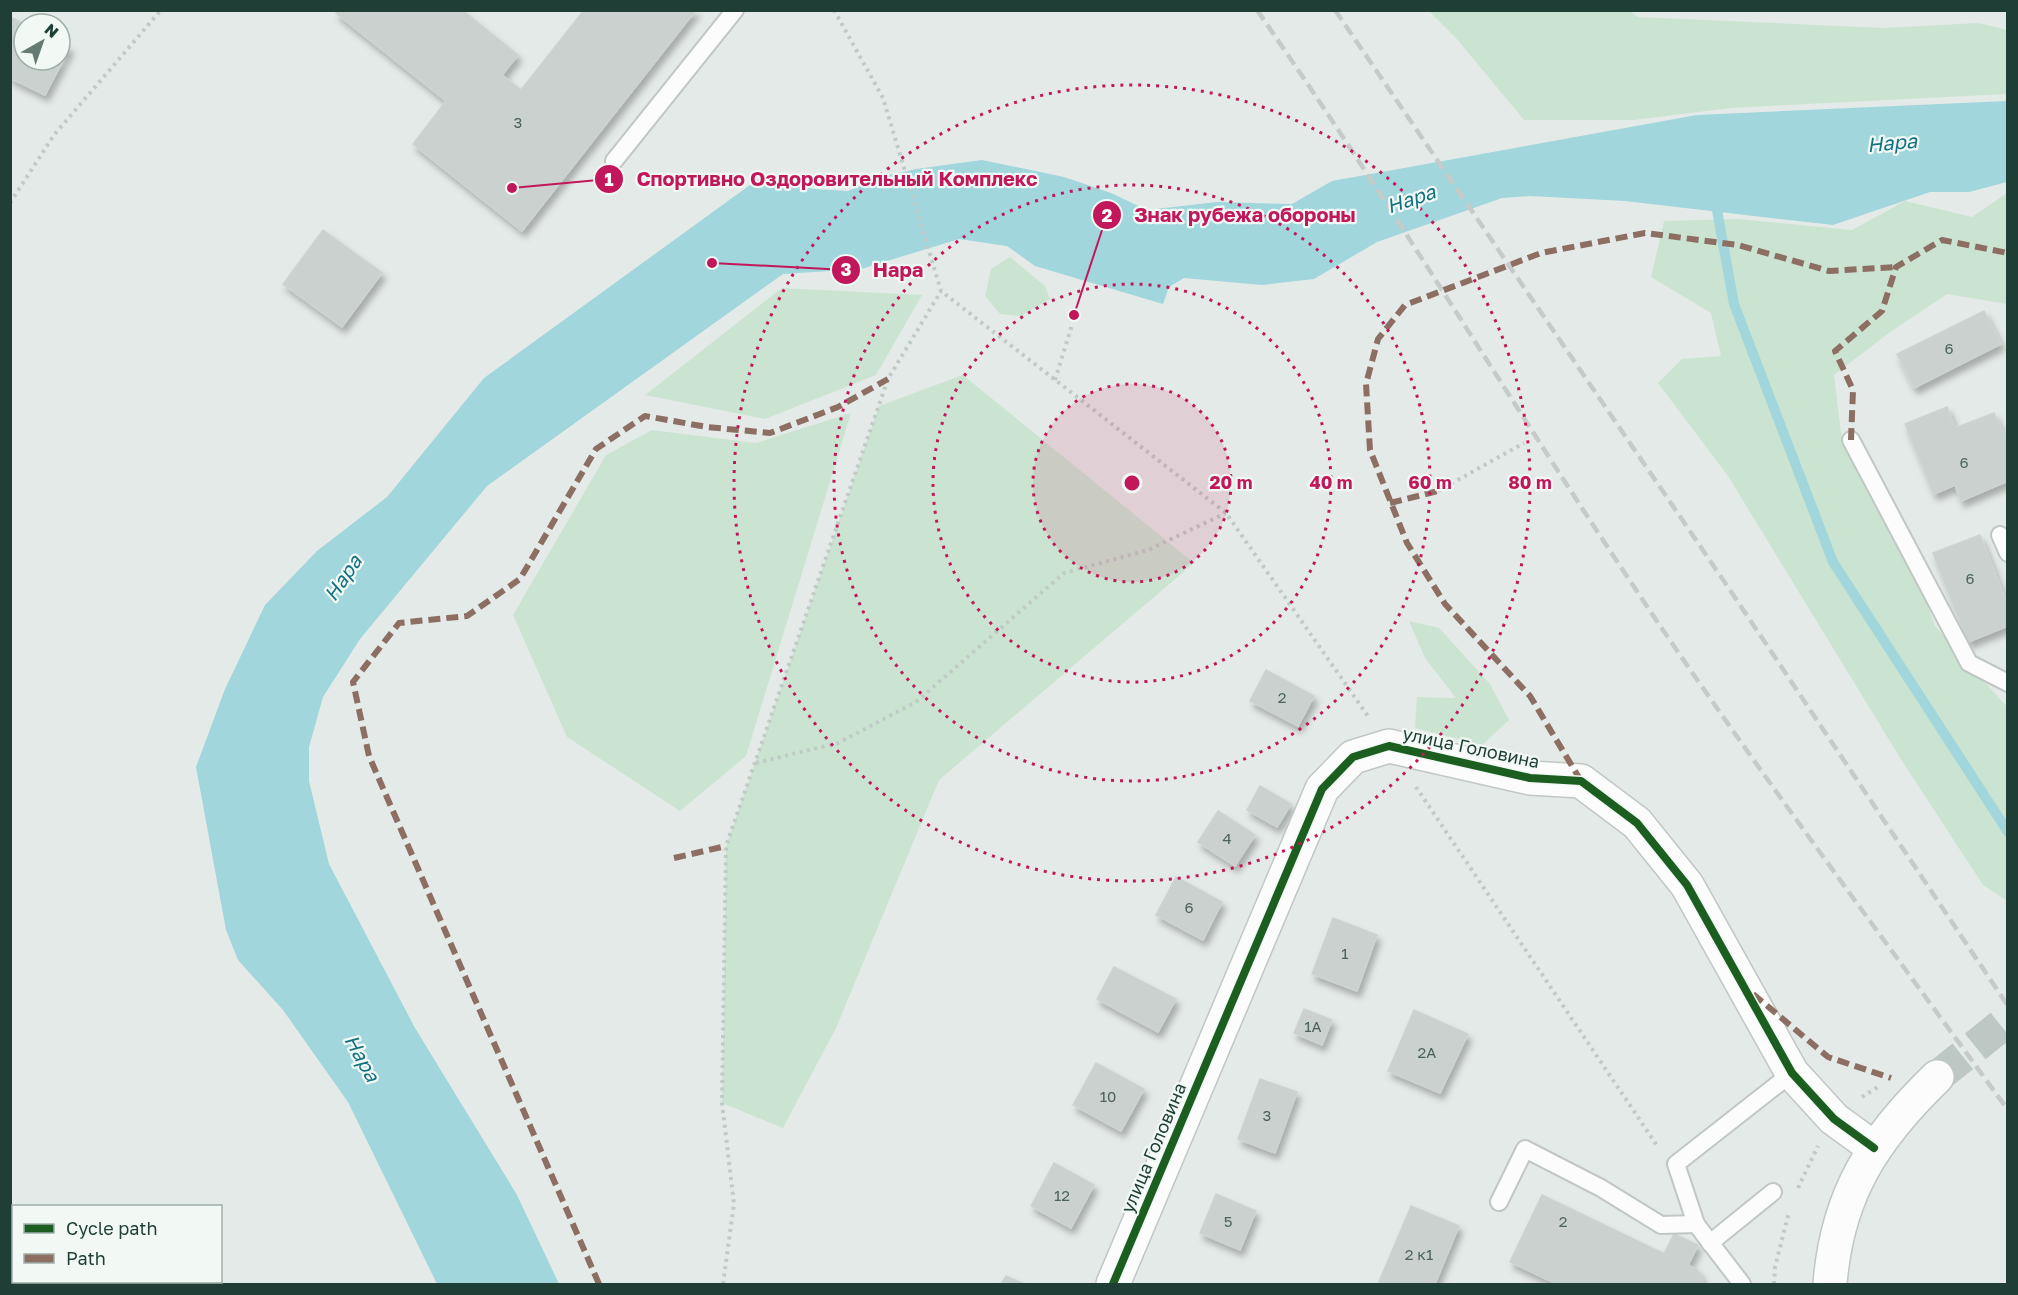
<svg xmlns="http://www.w3.org/2000/svg" width="2018" height="1295" viewBox="0 0 2018 1295" font-family="'Golos Text',sans-serif">
  <style>
    .green { fill: #cbe4d2 }
    .water { fill: #a0d6dc }
    .lines { fill: none; stroke-linecap: round; stroke-linejoin: round }
    .stream { stroke: #a0d6dc; stroke-width: 10 }
    .building { fill: #cad1ce; stroke: #ccd3d0; stroke-width: 1.5; filter: url(#shadow) }
    .secondary-tunnel { stroke: #bdc8c4; stroke-width: 33; stroke-dasharray: 33 16; stroke-linecap: butt }
    .service-casing { stroke: #c1c7c4; stroke-width: 20 }
    .minor-casing { stroke: #c1c7c4; stroke-width: 36 }
    .secondary-casing { stroke: #bfc8c4; stroke-width: 36 }
    .path { stroke: #c0cac6; stroke-width: 4; stroke-dasharray: 3 4.5; stroke-linecap: butt }
    .service { stroke: #fbfcfb; stroke-width: 16 }
    .minor { stroke: #fbfcfb; stroke-width: 33 }
    .secondary { stroke: #fbfcfb; stroke-width: 33 }
    .rail { stroke: #c6cbc9; stroke-width: 4.5; stroke-dasharray: 12 6; stroke-linecap: butt }
    .quiet { stroke: #8d6e63; stroke-width: 6; stroke-dasharray: 12 6; stroke-linecap: butt }
    .cycleway-casing { stroke: #f2f9f5; stroke-width: 11 }
    .cycleway { stroke: #1b5e20; stroke-width: 8 }
    .ring { fill: none; stroke: #c2185b; stroke-width: 3; stroke-dasharray: 3 6 }
    .labels { text-anchor: middle; stroke-width: 4.5; stroke-linejoin: round; paint-order: stroke }
    .number-label { font-size: 15px; fill: #4b645d }
    .street-label { font-size: 18px; fill: #1f3f36; stroke: #f2f9f5 }
    .water-label { font-size: 20px; font-style: italic; fill: #137281; stroke: #f2f9f5 }
    .centre { fill: #c2185b; stroke: #f2f9f5; stroke-width: 3 }
    .ring-label { font-size: 18px; text-anchor: middle; font-weight: bold; fill: #c2185b; stroke: #f2f9f5; stroke-width: 4.5; stroke-linejoin: round; paint-order: stroke }
    .leader { fill: none; stroke: #c2185b; stroke-width: 2 }
    .callout-dot { fill: #c2185b; stroke: #f2f9f5; stroke-width: 2 }
    .mark-label { font-size: 18px; text-anchor: middle; font-weight: bold; fill: #fff }
    .callout-label { font-size: 20px; text-anchor: middle; font-weight: bold; fill: #c2185b; stroke: #f2f9f5; stroke-width: 4.5; stroke-linejoin: round; paint-order: stroke }
  </style>
  <defs>
    <filter id="shadow"><feDropShadow dx="3.5" dy="6" stdDeviation="3" flood-color="#0004"/></filter>
  </defs>
  <rect width="100%" height="100%" fill="#e4eae7"/>
  <!-- green -->
  <g class="green">
    <path d="M 1630,11 L 1638,17 L 1884,28 L 1978,23 L 2007,30 L 2007,94 L 1731,108 L 1634,120 L 1524,120 L 1456,38 L 1429,11 Z"/>
    <path d="M 2007,193 L 2007,304 L 1947,294 L 1889,333 L 1834,375 L 1842,441 L 1894,505 L 1935,626 L 2007,707 L 2007,901 L 1983,885 L 1902,761 L 1728,476 L 1658,383 L 1682,359 L 1721,356 L 1711,313 L 1651,277 L 1664,221 L 1738,219 L 1852,230 L 1905,201 L 1972,217 Z"/>
    <path d="M 1010,257 L 1045,286 L 1050,299 L 1021,316 L 1000,314 L 985,296 L 991,269 Z"/>
    <path d="M 782,288 L 922,295 L 876,375 L 765,419 L 645,395 Z"/>
    <path d="M 963,375 L 1194,563 L 939,780 L 836,1028 L 783,1128 L 722,1103 L 726,846 L 879,406 Z"/>
    <path d="M 851,413 L 746,756 L 680,811 L 567,737 L 513,615 L 606,455 L 652,430 L 756,443 Z"/>
    <path d="M 1409,621 L 1439,628 L 1490,684 L 1509,720 L 1482,745 L 1415,728 L 1417,697 L 1456,698 L 1425,658 Z"/>
  </g>
  <!-- water -->
  <path class="water" d="M 2007,101 L 2007,182 L 1969,192 L 1930,192 L 1833,225 L 1625,201 L 1530,196 L 1502,198 L 1377,242 L 1314,279 L 1262,285 L 1184,278 L 1169,287 L 1163,304 L 1035,266 L 1007,246 L 959,239 L 861,269 L 783,274 L 487,486 L 360,639 L 323,697 L 309,747 L 309,781 L 329,864 L 415,1028 L 517,1195 L 559,1284 L 437,1284 L 348,1102 L 283,1010 L 238,960 L 226,930 L 196,767 L 225,689 L 265,605 L 317,551 L 387,497 L 484,378 L 761,177 L 814,189 L 848,191 L 884,176 L 916,169 L 982,160 L 1064,177 L 1111,193 L 1147,210 L 1217,202 L 1292,204 L 1332,181 L 1697,115 Z"/>
  <g class="lines">
    <!-- stream -->
    <path class="stream" d="M 1715,199 L 1734,304 L 1833,562 L 2008,832"/>
  </g>
  <!-- building -->
  <g class="building">
    <path d="M 338,10 L 462,10 L 518,55 L 502,75 L 521,90 L 584,10 L 696,10 L 522,231 L 413,144 L 446,101 L 336,13 Z"/>
    <path d="M 10,17 L 25,24 L 24,60 L 60,60 L 60,42 L 70,47 L 45,95 L 10,78 Z"/>
    <path d="M 323,230 L 382,273 L 342,327 L 283,284 Z"/>
    <path d="M 1984,311 L 2001,344 L 1914,388 L 1897,354 Z"/>
    <path d="M 1947,407 L 1955,428 L 1994,413 L 2008,444 L 2008,481 L 1961,501 L 1955,485 L 1934,494 L 1905,424 Z"/>
    <path d="M 1980,535 L 2008,606 L 2008,626 L 1968,642 L 1933,553 Z"/>
    <path d="M 1266,670 L 1314,696 L 1298,726 L 1250,701 Z"/>
    <path d="M 1260,786 L 1291,804 L 1277,827 L 1247,810 Z"/>
    <path d="M 1218,811 L 1255,835 L 1235,866 L 1198,842 Z"/>
    <path d="M 1176,877 L 1222,902 L 1203,940 L 1156,915 Z"/>
    <path d="M 1333,918 L 1377,935 L 1357,991 L 1312,974 Z"/>
    <path d="M 1114,967 L 1176,999 L 1158,1032 L 1097,999 Z"/>
    <path d="M 1304,1009 L 1332,1020 L 1322,1045 L 1294,1033 Z"/>
    <path d="M 1414,1010 L 1468,1034 L 1440,1093 L 1388,1071 Z"/>
    <path d="M 1096,1063 L 1144,1089 L 1121,1131 L 1073,1105 Z"/>
    <path d="M 1260,1079 L 1297,1092 L 1275,1153 L 1238,1139 Z"/>
    <path d="M 1054,1163 L 1094,1185 L 1071,1228 L 1031,1206 Z"/>
    <path d="M 1216,1194 L 1256,1211 L 1240,1250 L 1200,1233 Z"/>
    <path d="M 1542,1195 L 1698,1270 L 1704,1284 L 1557,1284 L 1510,1262 Z"/>
    <path d="M 1411,1206 L 1459,1226 L 1435,1284 L 1378,1284 Z"/>
    <path d="M 1674,1234 L 1698,1245 L 1688,1265 L 1664,1254 Z"/>
    <path d="M 1006,1276 L 1024,1284 L 1001,1284 Z"/>
  </g>
  <g class="lines">
    <!-- secondary-tunnel -->
    <path class="secondary-tunnel" d="M 1937,1077 L 2008,1020"/>
    <!-- service casing -->
    <g class="service-casing">
      <g id="service">
        <path d="M 614,161 L 735,10"/>
        <path d="M 1851,440 L 1969,663 L 2008,683"/>
        <path d="M 2000,535 L 2008,553"/>
        <path d="M 1499,1202 L 1525,1149 L 1601,1188 L 1661,1225 L 1696,1224"/>
        <path d="M 1710,1243 L 1773,1192"/>
        <path d="M 1742,1284 L 1696,1224 L 1676,1164 L 1792,1073"/>
      </g>
    </g>
    <!-- minor casing -->
    <g class="minor-casing">
      <path id="minor" d="M 1113,1284 L 1322,789 L 1353,757 L 1389,746 L 1530,778 L 1581,781 L 1637,823 L 1687,885 L 1792,1073 L 1834,1119 L 1874,1148"/>
    </g>
    <!-- secondary casing -->
    <g class="secondary-casing">
      <path id="secondary" d="M 1830,1284 C 1837,1194 1874,1138 1937,1077"/>
    </g>
    <!-- path -->
    <g class="path">
      <path d="M 834,10 L 883,98 L 941,291 L 1226,513 L 1370,719"/>
      <path d="M 10,203 L 54,135 L 161,10"/>
      <path d="M 1055,380 L 1072,325"/>
      <path d="M 1438,491 L 1524,443"/>
      <path d="M 756,763 L 838,743 L 916,702 L 1064,573 L 1148,550 L 1226,513"/>
      <path d="M 1416,787 L 1658,1147"/>
      <path d="M 1862,1097 L 1881,1085"/>
      <path d="M 1798,1188 L 1818,1146"/>
      <path d="M 10,1247 L 14,1248"/>
      <path d="M 33,1282 L 33,1284"/>
      <path d="M 723,1284 L 734,1204 L 722,1103 L 726,846 L 888,379 L 941,291"/>
      <path d="M 1774,1284 L 1775,1267 L 1789,1212"/>
    </g>
    <!-- service -->
    <use href="#service" class="service"/>
    <!-- minor -->
    <use href="#minor" class="minor"/>
    <!-- secondary -->
    <use href="#secondary" class="secondary"/>
    <!-- rail -->
    <g class="rail">
      <path d="M 1257,10 C 1410,230 1545,461 1698,681 C 1799,826 1904,967 2008,1110"/>
      <path d="M 1335,10 L 1730,590 L 2008,1006"/>
    </g>
    <!-- quiet -->
    <g class="quiet">
      <path d="M 1851,440 L 1853,390 L 1835,351 L 1882,311 L 1896,267 L 1942,240 L 2008,253"/>
      <path d="M 1390,503 L 1438,491"/>
      <path d="M 1581,781 L 1530,696 L 1445,604 L 1407,543 L 1370,450 L 1366,384 L 1378,339 L 1405,305 L 1541,253 L 1645,233 L 1738,245 L 1829,271 L 1896,267"/>
      <path d="M 674,858 L 726,846"/>
      <path d="M 1753,994 L 1828,1057 L 1891,1078"/>
      <path d="M 599,1284 L 369,756 L 353,682 L 399,623 L 467,616 L 520,579 L 596,449 L 645,416 L 707,427 L 770,433 L 838,407 L 888,379"/>
    </g>
    <!-- cycleway casing -->
    <g class="cycleway-casing">
      <path id="cycleway" d="M 1113,1284 L 1322,789 L 1353,757 L 1389,746 L 1530,778 L 1581,781 L 1637,823 L 1687,885 L 1792,1073 L 1834,1119 L 1874,1148"/>
    </g>
    <!-- cycleway -->
    <use href="#cycleway" class="cycleway"/>
  </g>
  <!-- distance rings -->
  <circle cx="1132" cy="483" r="99" fill="#c2185b" fill-opacity=".12"/>
  <g class="ring">
    <circle cx="1132" cy="483" r="99"/>
    <circle cx="1132" cy="483" r="199"/>
    <circle cx="1132" cy="483" r="298"/>
    <circle cx="1132" cy="483" r="398"/>
  </g>
  <g class="labels">
    <!-- number labels -->
    <g class="number-label">
      <text x="518" y="128">3</text>
      <text x="1949" y="354">6</text>
      <text x="1964" y="468">6</text>
      <text x="1970" y="584">6</text>
      <text x="1282" y="703">2</text>
      <text x="1227" y="844">4</text>
      <text x="1189" y="913">6</text>
      <text x="1345" y="959">1</text>
      <text x="1313" y="1032">1А</text>
      <text x="1427" y="1058">2А</text>
      <text x="1108" y="1102">10</text>
      <text x="1267" y="1121">3</text>
      <text x="1062" y="1201">12</text>
      <text x="1228" y="1227">5</text>
      <text x="1563" y="1227">2</text>
      <text x="1419" y="1260">2 к1</text>
    </g>
    <!-- street labels -->
    <g class="street-label">
      <text transform="translate(1471 748) rotate(12)" y="6">улица Головина</text>
      <text transform="translate(1154 1148) rotate(-67)" y="6">улица Головина</text>
    </g>
    <!-- water labels -->
    <g class="water-label">
      <text transform="translate(1892 143) rotate(-5)" y="7">Нара</text>
      <text transform="translate(1411 199) rotate(-19)" y="7">Нара</text>
      <text transform="translate(343 578) rotate(-56)" y="7">Нара</text>
      <text transform="translate(362 1058) rotate(61)" y="7">Нара</text>
    </g>
  </g>
  <circle cx="1132" cy="483" r="9" class="centre"/>
  <g class="ring-label">
    <text x="1231" y="489">20 m</text>
    <text x="1331" y="489">40 m</text>
    <text x="1430" y="489">60 m</text>
    <text x="1530" y="489">80 m</text>
  </g>
  <!-- callouts -->
  <path class="leader" d="M512 188L609 179M1074 315L1107 215M712 263L846 270"/>
  <g class="callout-dot">
    <circle cx="512" cy="188" r="6"/>
    <circle cx="1074" cy="315" r="6"/>
    <circle cx="712" cy="263" r="6"/>
    <circle cx="609" cy="179" r="15"/>
    <circle cx="1107" cy="215" r="15"/>
    <circle cx="846" cy="270" r="15"/>
  </g>
  <g class="mark-label">
    <text x="609" y="186">1</text>
    <text x="1107" y="222">2</text>
    <text x="846" y="276">3</text>
  </g>
  <g class="callout-label">
    <text x="837" y="186">Спортивно Оздоровительный Комплекс</text>
    <text x="1245" y="222">Знак рубежа обороны</text>
    <text x="898" y="277">Нара</text>
  </g>
  <!-- border -->
  <rect width="2018" height="1295" fill="none" stroke="#1f3f36" stroke-width="24"/>
  <!-- legend -->
  <rect x="12" y="1205" width="210" height="78" fill="#f2f9f5" stroke="#9eafa9" stroke-width="1.5"/>
  <rect x="24" y="1224" width="30" height="9" fill="#1b5e20" stroke="#9eafa9" stroke-width="1.5"/>
  <text x="66" y="1235" font-size="18" fill="#1f3f36">Cycle path</text>
  <rect x="24" y="1254" width="30" height="9" fill="#8d6e63" stroke="#9eafa9" stroke-width="1.5"/>
  <text x="66" y="1265" font-size="18" fill="#1f3f36">Path</text>
  <!-- north arrow -->
  <g transform="translate(42 42) rotate(40)"><circle r="28" fill="#f2f9f5" stroke="#9eafa9" stroke-width="1.5"/>
  <path d="M0-4.5L10 22L0 15L-10 22Z" fill="#647b74"/>
  <text y="-9" font-size="16" font-weight="bold" text-anchor="middle" fill="#1f3f36">N</text>
  </g>
</svg>
